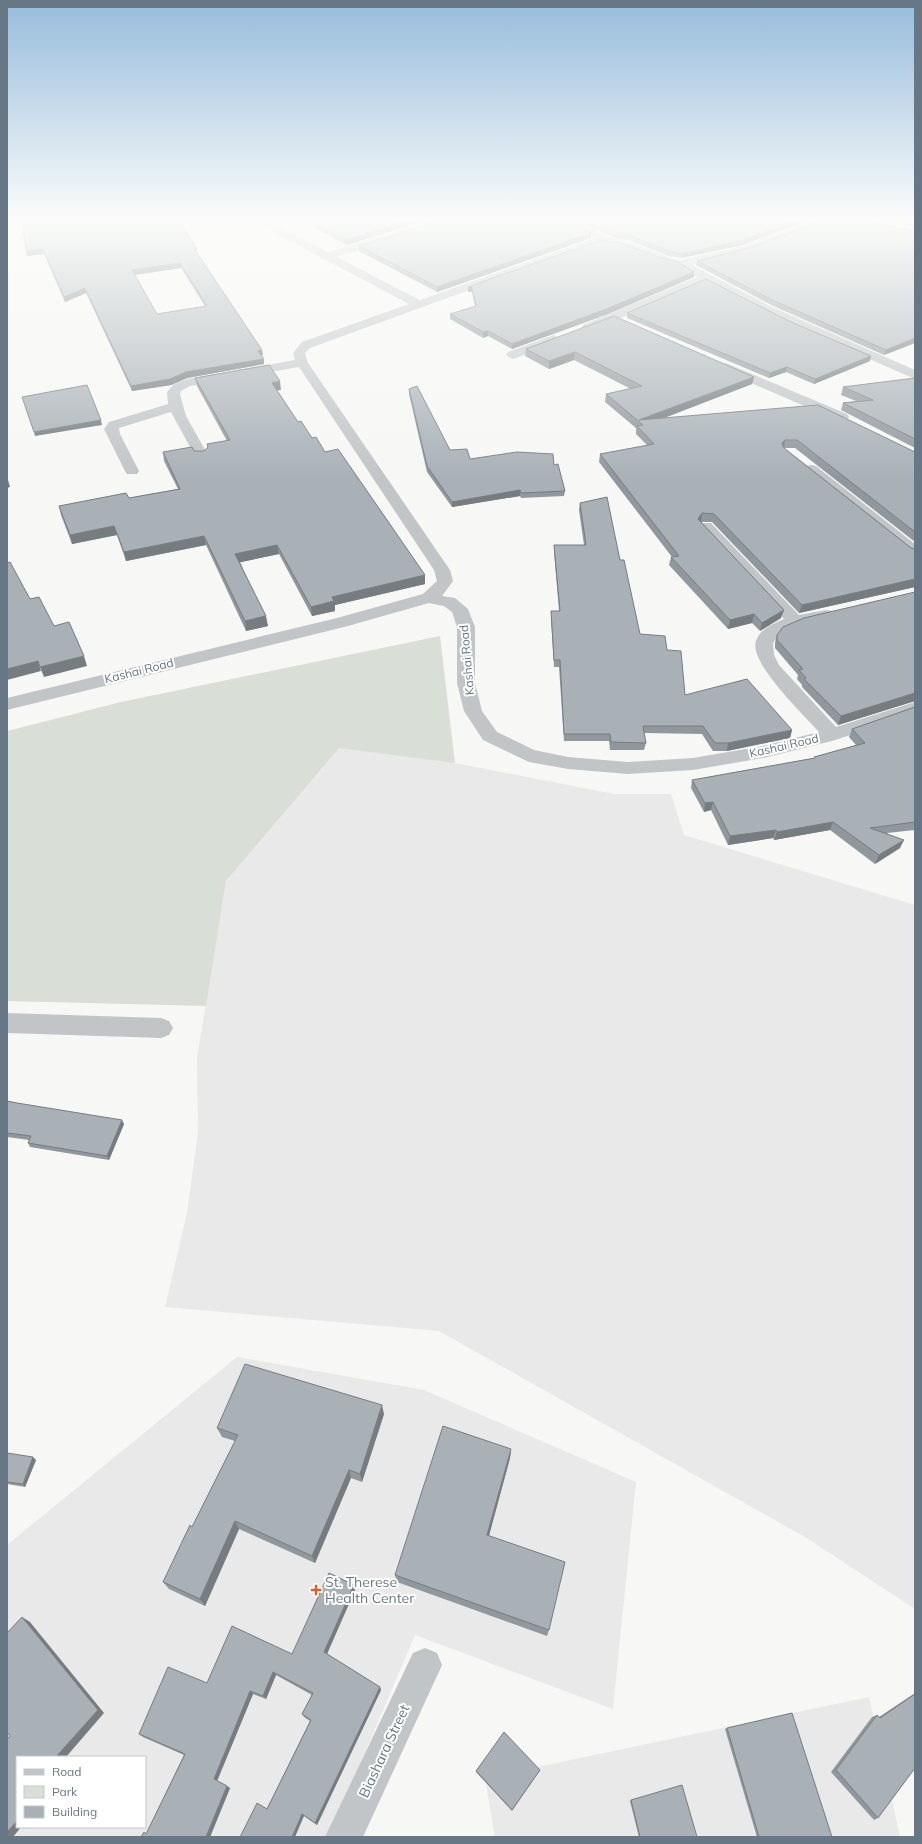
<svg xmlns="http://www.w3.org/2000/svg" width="922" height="1844" viewBox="0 0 922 1844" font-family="Mulish,sans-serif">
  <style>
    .built { fill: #e8e9e8; fill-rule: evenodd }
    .green { fill: #d9ded6 }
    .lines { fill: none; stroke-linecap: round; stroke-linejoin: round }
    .minor { fill: #c1c5c8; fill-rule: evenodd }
    .wall { fill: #91989d; fill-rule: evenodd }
    .shaded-wall { fill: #767c80 }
    .building { fill: #a9b1b7; stroke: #767c80; fill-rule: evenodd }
    .poi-dot { fill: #e05f2d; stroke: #fff; stroke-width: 1.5 }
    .labels { text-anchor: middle; stroke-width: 4; stroke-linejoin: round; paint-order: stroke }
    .street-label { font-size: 12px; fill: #677785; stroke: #fff }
    .near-poi-label { font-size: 14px; fill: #677785; stroke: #fff; text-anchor: start }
    .near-street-label { font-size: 14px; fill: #677785; stroke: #fff }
  </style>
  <rect width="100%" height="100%" fill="#f7f8f5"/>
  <!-- built -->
  <g class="built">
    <path d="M 339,747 L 455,763 L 614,794 L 671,794 L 684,835 L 915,905 L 915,1609 L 805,1537 L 439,1331 L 165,1307 L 187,1213 L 198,1132 L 197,1058 L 226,881 Z"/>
    <path d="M 237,1357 L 424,1390 L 636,1482 L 613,1709 L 415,1635 L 329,1837 L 7,1837 L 7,1545 ZM 17,1757 L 145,1757 L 145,1827 L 17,1827 Z"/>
    <path d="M 869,1697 L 900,1837 L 495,1837 L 485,1778 Z"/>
  </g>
  <!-- green -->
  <path class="green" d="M 440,636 L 455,763 L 339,748 L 226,881 L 206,1006 L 7,1001 L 7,731 L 121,702 Z"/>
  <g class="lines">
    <!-- minor -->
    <g class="minor">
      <path d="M 251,219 L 265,219 L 328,252 L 383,236 L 391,236 L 392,238 L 391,240 L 337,257 L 420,300 L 595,238 L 555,219 L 570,219 L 615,239 L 627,241 L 668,257 L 681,260 L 743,246 L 817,219 L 833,219 L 751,250 L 692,265 L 770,306 L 915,370 L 915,379 L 791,325 L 705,282 L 591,331 L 583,331 L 581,328 L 583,325 L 697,277 L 678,266 L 661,262 L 621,246 L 599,243 L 310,348 L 305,353 L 308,363 L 450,570 L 453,581 L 442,596 L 455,598 L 468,609 L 475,627 L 475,683 L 482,711 L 497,732 L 534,750 L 568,757 L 628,762 L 693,758 L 763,746 L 819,732 C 805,716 748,662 756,641 C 760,629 773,624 784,619 L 701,529 L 698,526 L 701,523 L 711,523 L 799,615 L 826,610 L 832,611 L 834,615 L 832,619 C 810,624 788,624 773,643 L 774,655 L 779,665 L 836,727 L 915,702 L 915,714 L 832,741 L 763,758 L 693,770 L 628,774 L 568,769 L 529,762 L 483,740 L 464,711 L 457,683 L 457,627 L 452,612 L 444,606 L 429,603 L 348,626 L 7,710 L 7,698 L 337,618 L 423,594 L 437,581 L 434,570 L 299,367 L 190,386 L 181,391 L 180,394 L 186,416 L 208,455 L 206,458 L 196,458 L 171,412 L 119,428 L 120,434 L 139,471 L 137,474 L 127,474 L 125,471 L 104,429 L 109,422 L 168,404 L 167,392 L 174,384 L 187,379 L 295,360 L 293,353 L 302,342 L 409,304 L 326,260 L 321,259 L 320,257 Z"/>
      <path d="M 554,335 L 560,339 L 558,342 L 516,358 L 512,359 L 506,355 L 508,352 Z"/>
      <path d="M 726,363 L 847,414 L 849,417 L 847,420 L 837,420 L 721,370 L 720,367 L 721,364 Z"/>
      <path d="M 811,465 L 816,466 L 915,544 L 915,557 L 909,555 L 806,472 L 804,469 L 806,466 Z"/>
      <path d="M 7,1013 L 161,1018 L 169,1021 L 173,1028 L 169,1035 L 161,1038 L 7,1033 Z"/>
      <path d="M 425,1648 L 437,1653 L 442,1665 L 363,1837 L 325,1837 L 413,1653 Z"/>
    </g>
  </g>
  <!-- wall -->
  <g class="wall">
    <path d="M 22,219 L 184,219 L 179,220 L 198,254 L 263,355 L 261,356 L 264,364 L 187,378 L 171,385 L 132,391 L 86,293 L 65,302 L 44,254 L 27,256 ZM 181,268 L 205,306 L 157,314 L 135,275 Z"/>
    <path d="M 299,219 L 429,219 L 347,245 Z"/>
    <path d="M 575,219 L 811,219 L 743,245 L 681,258 L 668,256 L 628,240 L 615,238 Z"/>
    <path d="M 879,219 L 915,219 L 915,227 Z"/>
    <path d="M 915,230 L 915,343 L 884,355 L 771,305 L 696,265 L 697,261 L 752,247 Z"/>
    <path d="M 591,238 L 437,292 L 359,251 L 359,246 Z"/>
    <path d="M 694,272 L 694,277 L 608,314 L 512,349 L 488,336 L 483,338 L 450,319 L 450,314 L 475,307 L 472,292 L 468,292 L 468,287 Z"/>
    <path d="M 627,313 L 870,361 L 814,384 L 786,372 L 769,378 L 627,318 Z"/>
    <path d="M 614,316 L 754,377 L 752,384 L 664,418 L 915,452 L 915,542 L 795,448 L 784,448 L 911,548 L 915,549 L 915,587 L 799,613 L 712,522 L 701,522 L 781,618 L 760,631 L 752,623 L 728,629 L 669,565 L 671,557 L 672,557 L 599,462 L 600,454 L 647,445 L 636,434 L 636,428 L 605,402 L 606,394 L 631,389 L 574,360 L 549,369 L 525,356 L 526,349 Z"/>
    <path d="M 195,378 L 281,390 L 277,390 L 298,422 L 325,452 L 425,584 L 335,605 L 335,611 L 312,616 L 279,554 L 240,562 L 268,626 L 246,631 L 206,545 L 126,561 L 117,535 L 72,544 L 61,515 L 59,506 L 129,498 L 178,489 L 164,461 L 163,452 L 204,451 L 227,441 L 197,386 Z"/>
    <path d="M 915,378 L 915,448 L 841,410 L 843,403 L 856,401 L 841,395 L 843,387 Z"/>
    <path d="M 409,389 L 450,450 L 470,459 L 554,465 L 565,491 L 564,496 L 521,498 L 520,496 L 452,507 L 427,472 L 409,394 Z"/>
    <path d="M 580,503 L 620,560 L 640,634 L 667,650 L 685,695 L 792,730 L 790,738 L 727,751 L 713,751 L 702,734 L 644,733 L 646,743 L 644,750 L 610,750 L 609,741 L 564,741 L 559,667 L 554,667 L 551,618 L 551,611 L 559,611 L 554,552 L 554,545 L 584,545 L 579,510 Z"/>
    <path d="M 915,592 L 915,701 L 838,725 L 802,687 L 802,685 L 797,679 L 798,675 L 775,648 L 775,643 L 777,635 Z"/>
    <path d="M 915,707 L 915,830 L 887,833 L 900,848 L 875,864 L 830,830 L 774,840 L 773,838 L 728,845 L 711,810 L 704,812 L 691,788 L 692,780 L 814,758 L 814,757 L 856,745 L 849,737 L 852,729 Z"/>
    <path d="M 7,1101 L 124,1124 L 109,1160 L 30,1147 L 28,1143 L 29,1140 L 7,1137 Z"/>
    <path d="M 384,1414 L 362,1482 L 351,1478 L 315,1563 L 239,1529 L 205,1606 L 169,1589 L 163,1582 L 192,1527 L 235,1441 L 222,1437 L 217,1428 Z"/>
    <path d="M 511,1449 L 510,1458 L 489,1535 L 549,1630 L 547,1636 L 397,1582 L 395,1575 Z"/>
    <path d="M 7,1453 L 36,1460 L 25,1487 L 7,1484 Z"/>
    <path d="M 355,1590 L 327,1654 L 380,1687 L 381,1690 L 317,1825 L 304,1816 L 267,1809 L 310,1721 L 304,1717 L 302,1714 L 312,1695 L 276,1675 L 266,1699 L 253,1694 L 217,1781 L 230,1788 L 210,1837 L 141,1837 L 147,1833 L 184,1755 L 143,1737 L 139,1734 L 207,1683 L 292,1654 Z"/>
    <path d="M 915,1693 L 915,1768 L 878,1818 L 874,1820 L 831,1772 L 872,1717 L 877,1715 L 879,1717 Z"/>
    <path d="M 727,1728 L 832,1837 L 757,1837 L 725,1729 Z"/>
    <path d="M 540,1770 L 512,1811 L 476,1772 L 476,1771 Z"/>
    <path d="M 631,1800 L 697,1837 L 639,1837 L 630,1801 Z"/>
  </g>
  <!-- shaded-wall -->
  <g class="shaded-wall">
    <path d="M 413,219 L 429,219 L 347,245 L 346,240 Z"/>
    <path d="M 799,219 L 811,219 L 743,245 L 681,258 L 682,254 Z"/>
    <path d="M 591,233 L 591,238 L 437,292 L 437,287 Z"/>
    <path d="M 43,249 L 44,254 L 27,256 L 26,251 Z"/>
    <path d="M 180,263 L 181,268 L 133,275 L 132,270 Z"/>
    <path d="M 694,272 L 694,277 L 608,314 L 512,349 L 512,344 Z"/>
    <rect x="468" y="287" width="4" height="5"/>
    <path d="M 85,288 L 86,293 L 65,302 L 64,297 Z"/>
    <path d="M 488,331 L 488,336 L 483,338 L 483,332 Z"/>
    <path d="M 915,338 L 915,343 L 884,355 L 886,350 Z"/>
    <path d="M 262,350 L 263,355 L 259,356 L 258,351 Z"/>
    <path d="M 575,352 L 574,360 L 549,369 L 549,361 Z"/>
    <path d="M 871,356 L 870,361 L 814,384 L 815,379 Z"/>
    <path d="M 264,359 L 264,364 L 187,378 L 171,385 L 132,391 L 131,386 L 186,372 Z"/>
    <path d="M 787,367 L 786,372 L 769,378 L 770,373 Z"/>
    <path d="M 754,377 L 752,384 L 643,426 L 643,425 L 639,420 Z"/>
    <path d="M 280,381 L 281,390 L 273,391 L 272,383 Z"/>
    <path d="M 101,420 L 102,425 L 35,436 L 34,432 Z"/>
    <path d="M 785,440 L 784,448 L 782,443 Z"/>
    <path d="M 7,480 L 8,480 L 10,487 L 7,488 Z"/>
    <path d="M 520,490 L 520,496 L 452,507 L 452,502 Z"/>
    <path d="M 702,513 L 701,522 L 698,519 Z"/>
    <path d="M 114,526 L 117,535 L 72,544 L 70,535 Z"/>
    <path d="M 204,536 L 206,545 L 126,561 L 124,552 Z"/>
    <path d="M 277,545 L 279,554 L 237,563 L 235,554 Z"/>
    <path d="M 425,575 L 425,584 L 335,605 L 335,611 L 312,616 L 311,607 L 332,597 Z"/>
    <path d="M 915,579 L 915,587 L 799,613 L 802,605 Z"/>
    <path d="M 784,610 L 781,618 L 760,631 L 762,623 Z"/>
    <path d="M 754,614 L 752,623 L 728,629 L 730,620 Z"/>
    <path d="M 266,616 L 268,626 L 246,631 L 245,621 Z"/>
    <path d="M 84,656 L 87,666 L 44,677 L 40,667 Z"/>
    <path d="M 38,661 L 41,671 L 7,680 L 7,669 Z"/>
    <path d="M 915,693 L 915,701 L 838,725 L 841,716 Z"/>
    <path d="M 792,730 L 790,738 L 727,751 L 728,743 Z"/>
    <path d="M 713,802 L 711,810 L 704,812 L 705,803 Z"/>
    <path d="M 833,822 L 830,830 L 774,840 L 777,832 Z"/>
    <path d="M 776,830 L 773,838 L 728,845 L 730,836 Z"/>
    <path d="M 904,840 L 900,848 L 875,864 L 879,855 Z"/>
    <path d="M 122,1120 L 124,1124 L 109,1160 L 107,1156 Z"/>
    <path d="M 382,1405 L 384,1414 L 362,1482 L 360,1474 Z"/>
    <path d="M 511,1449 L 510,1458 L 487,1543 L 487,1535 Z"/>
    <path d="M 33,1457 L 36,1460 L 25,1487 L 23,1484 Z"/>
    <path d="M 349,1470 L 351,1478 L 315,1563 L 312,1556 Z"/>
    <path d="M 235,1521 L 239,1529 L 205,1606 L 200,1599 Z"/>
    <path d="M 354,1585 L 355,1590 L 326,1656 L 324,1652 Z"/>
    <path d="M 22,1617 L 30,1622 L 104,1713 L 66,1757 L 56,1757 Z"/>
    <path d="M 273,1672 L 276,1675 L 266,1699 L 263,1696 Z"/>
    <path d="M 380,1687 L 381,1690 L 317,1825 L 315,1823 Z"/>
    <path d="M 250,1691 L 253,1694 L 217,1781 L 214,1779 Z"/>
    <path d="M 227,1786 L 230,1788 L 210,1837 L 206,1837 Z"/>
    <path d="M 302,1814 L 304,1816 L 295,1837 L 292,1837 Z"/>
    <path d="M 17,1821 L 17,1827 L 21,1827 L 13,1837 L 7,1837 L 7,1832 Z"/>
  </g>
  <!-- building -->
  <g class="building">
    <path d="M 22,219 L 179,219 L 197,250 L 195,250 L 262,350 L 258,351 L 264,359 L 186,372 L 170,379 L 131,386 L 85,288 L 64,297 L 43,249 L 26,251 ZM 180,263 L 207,306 L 157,314 L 132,270 Z"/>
    <path d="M 307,219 L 413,219 L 346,240 Z"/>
    <path d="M 441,219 L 563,219 L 591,233 L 437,287 L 359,246 Z"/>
    <path d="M 586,219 L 799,219 L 743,240 L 682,254 L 669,251 L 628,235 L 616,233 Z"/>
    <path d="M 825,219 L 856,219 L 915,230 L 915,338 L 886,350 L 772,300 L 697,261 L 752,247 Z"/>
    <path d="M 904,219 L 915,219 L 915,222 Z"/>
    <path d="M 600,240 L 621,243 L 661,258 L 678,262 L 694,272 L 609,308 L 512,344 L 488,331 L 483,332 L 450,314 L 476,306 L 472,287 L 468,287 Z"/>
    <path d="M 706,279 L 791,322 L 871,356 L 815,379 L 787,367 L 770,373 L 627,313 Z"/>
    <path d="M 614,316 L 754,377 L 639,420 L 818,405 L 915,452 L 915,532 L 797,440 L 785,440 L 782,443 L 784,448 L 911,548 L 915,549 L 915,579 L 802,605 L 714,514 L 702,513 L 698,519 L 784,610 L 762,623 L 754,614 L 730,620 L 671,557 L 679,556 L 600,454 L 654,444 L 637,426 L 643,425 L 606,394 L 642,386 L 575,352 L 549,361 L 526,349 Z"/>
    <path d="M 269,365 L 280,381 L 272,383 L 298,422 L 301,421 L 312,438 L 316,437 L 325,452 L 338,449 L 425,575 L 332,597 L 334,601 L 311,607 L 277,545 L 235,554 L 266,616 L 245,621 L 204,536 L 124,552 L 114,526 L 70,535 L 59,506 L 126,493 L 129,498 L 180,489 L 163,452 L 192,447 L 194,451 L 204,451 L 208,447 L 207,444 L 230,440 L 195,378 Z"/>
    <path d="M 915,378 L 915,439 L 843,403 L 873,400 L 843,387 Z"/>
    <path d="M 87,385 L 101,420 L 34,432 L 22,397 Z"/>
    <path d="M 417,386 L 450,450 L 467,449 L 470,459 L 517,452 L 553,454 L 554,465 L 558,464 L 565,491 L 521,493 L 520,490 L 452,502 L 427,466 L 409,389 Z"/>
    <path d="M 607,497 L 620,560 L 624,560 L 640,634 L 665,636 L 667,650 L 681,651 L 685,695 L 747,679 L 792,730 L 728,743 L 715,743 L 703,726 L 643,726 L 646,743 L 611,742 L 610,734 L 564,734 L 560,660 L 554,660 L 551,611 L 560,611 L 554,545 L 586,545 L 580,503 Z"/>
    <path d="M 10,562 L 30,599 L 39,597 L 54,626 L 69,622 L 84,656 L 40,667 L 38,661 L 7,669 L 7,563 Z"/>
    <path d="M 915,592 L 915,693 L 841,716 L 804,679 L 806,678 L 799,670 L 803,669 L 777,640 L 777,635 L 783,627 L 804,618 Z"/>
    <path d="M 915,707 L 915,822 L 870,828 L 904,840 L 879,855 L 833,822 L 777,832 L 776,830 L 730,836 L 713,802 L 705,803 L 692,780 L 815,758 L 814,757 L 865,743 L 852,729 Z"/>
    <path d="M 7,1101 L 17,1103 L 122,1120 L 107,1156 L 28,1143 L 31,1136 L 7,1133 Z"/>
    <path d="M 245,1364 L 382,1405 L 360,1474 L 349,1470 L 312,1556 L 235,1521 L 200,1599 L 163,1582 L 190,1525 L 192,1527 L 238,1435 L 217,1428 Z"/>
    <path d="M 443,1426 L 511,1449 L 487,1535 L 565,1562 L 549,1630 L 395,1575 Z"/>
    <path d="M 7,1453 L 33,1457 L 23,1484 L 7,1482 Z"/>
    <path d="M 329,1573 L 354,1585 L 324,1652 L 380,1687 L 315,1823 L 302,1814 L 292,1837 L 240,1837 L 257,1803 L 267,1809 L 311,1720 L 302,1714 L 313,1693 L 273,1672 L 263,1696 L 250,1691 L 214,1779 L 227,1786 L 206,1837 L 141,1837 L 144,1832 L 146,1834 L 185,1754 L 139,1734 L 168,1667 L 207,1683 L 232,1626 L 292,1654 Z"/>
    <path d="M 22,1617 L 98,1710 L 56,1757 L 17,1757 L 17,1821 L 7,1832 L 7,1739 L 10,1736 L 7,1732 L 7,1633 Z"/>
    <path d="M 915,1694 L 915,1768 L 878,1818 L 836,1770 L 877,1715 L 880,1718 Z"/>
    <path d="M 792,1713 L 832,1837 L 759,1837 L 727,1728 Z"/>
    <path d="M 504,1732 L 540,1770 L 512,1810 L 476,1771 Z"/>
    <path d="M 682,1785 L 697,1837 L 640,1837 L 631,1800 Z"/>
  </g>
  <!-- sky -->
  <linearGradient id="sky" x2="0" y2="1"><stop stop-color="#96bbdc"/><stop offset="0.46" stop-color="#fbfcfa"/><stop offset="1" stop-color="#fbfcfa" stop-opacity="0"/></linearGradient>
  <rect width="922" height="478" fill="url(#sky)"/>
  <!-- markers -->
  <path class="poi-dot" d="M314 1584h4v4h4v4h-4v4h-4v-4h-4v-4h4z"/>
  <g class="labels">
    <!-- street labels -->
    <g class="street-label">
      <text transform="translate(467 660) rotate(-95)" y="4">Kashai Road</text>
      <text transform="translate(139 671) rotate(-14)" y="4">Kashai Road</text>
      <text transform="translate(784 746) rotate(-13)" y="4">Kashai Road</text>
    </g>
    <!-- near-poi labels -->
    <g class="near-poi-label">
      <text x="325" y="1587">St. Therese<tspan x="325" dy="16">Health Center</tspan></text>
    </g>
    <!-- near-street labels -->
    <g class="near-street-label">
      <text transform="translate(384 1751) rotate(-65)" y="5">Biashara Street</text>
    </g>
  </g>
  <!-- border -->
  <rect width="922" height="1844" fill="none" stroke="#677785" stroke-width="16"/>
  <!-- legend -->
  <rect x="16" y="1756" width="130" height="72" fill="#ffffff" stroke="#c2c9ce"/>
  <rect x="24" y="1769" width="20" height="6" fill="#c1c5c8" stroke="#c2c9ce"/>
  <text x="52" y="1776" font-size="12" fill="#677785">Road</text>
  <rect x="24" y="1786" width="20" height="12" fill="#d9ded6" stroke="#c2c9ce"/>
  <text x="52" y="1796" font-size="12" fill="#677785">Park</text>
  <rect x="24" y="1806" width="20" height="12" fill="#a9b1b7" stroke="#c2c9ce"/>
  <text x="52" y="1816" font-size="12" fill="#677785">Building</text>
</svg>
